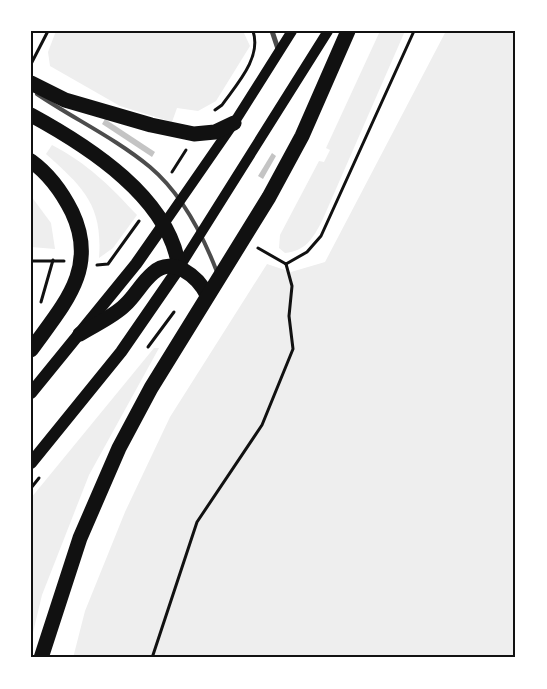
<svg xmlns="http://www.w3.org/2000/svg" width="547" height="689" viewBox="0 0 547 689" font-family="Commissioner,sans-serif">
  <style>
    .green { fill: #eee }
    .building { fill: #c4c4c4 }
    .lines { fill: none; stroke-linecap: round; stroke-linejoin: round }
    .path { stroke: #111; stroke-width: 3 }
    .service { stroke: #4c4c4c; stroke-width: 4 }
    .minor { stroke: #4c4c4c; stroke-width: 5 }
    .secondary { stroke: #111; stroke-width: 10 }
    .primary { stroke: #111; stroke-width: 12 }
    .motorway { stroke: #111; stroke-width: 15 }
    .neatline { fill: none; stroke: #111; stroke-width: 2 }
  </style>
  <rect width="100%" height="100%" fill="#fff"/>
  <!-- green -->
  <g class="green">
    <path d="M 56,31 L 243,31 L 250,46 L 216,101 L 198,111 L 177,108 L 172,122 L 120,106 L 50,66 L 48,52 Z"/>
    <path d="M 380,31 L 405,31 L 322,221 C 313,238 306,251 285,253 L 279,248 L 280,235 L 319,161 L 324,162 L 330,150 L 326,148 Z"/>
    <path d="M 446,31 L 516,31 L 516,658 L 73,658 L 85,611 L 125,512 L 170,417 L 267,264 L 291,272 L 325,262 Z"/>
    <path d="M 52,145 C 87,163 110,186 137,215 L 113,248 L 99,258 C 103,205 83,187 46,154 Z"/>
    <path d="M 31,196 L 51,223 L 55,249 L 31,247 Z"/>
    <path d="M 154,348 L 159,348 L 89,475 L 42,595 L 31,641 L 31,498 Z"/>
  </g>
  <!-- building -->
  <g class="building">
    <path d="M 105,119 L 155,152 L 152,157 L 102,124 Z"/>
    <path d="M 272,153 L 276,156 L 263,179 L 258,176 Z"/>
  </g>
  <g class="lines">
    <!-- path -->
    <g class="path">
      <path d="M 31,64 L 48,31"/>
      <path d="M 215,110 L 222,105 C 236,85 262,58 253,31"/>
      <path d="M 172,172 L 186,150"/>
      <path d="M 258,248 L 286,264"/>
      <path d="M 31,261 L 64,261"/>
      <path d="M 286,264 L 307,252 L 321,236 L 414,31"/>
      <path d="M 97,265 L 108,264 L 139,221"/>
      <path d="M 41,302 L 53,260"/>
      <path d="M 148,347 L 174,312"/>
      <path d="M 31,488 L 39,478"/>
      <path d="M 152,658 L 197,522 L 262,425 L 293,349 L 289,316 L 292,286 L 286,264"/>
    </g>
    <!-- service -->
    <path class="service" d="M 37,94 C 74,119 115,138 150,167 C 182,194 202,233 217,272"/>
    <!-- minor -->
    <path class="minor" d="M 272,31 L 279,52"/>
    <!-- secondary -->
    <g class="secondary">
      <path d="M 164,224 L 234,123 L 292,31"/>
      <path d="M 179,268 L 328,31"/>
    </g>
    <!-- primary -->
    <g class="primary">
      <path d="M 31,393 L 136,264 L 164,224"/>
      <path d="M 31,463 L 121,352 L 179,268"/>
    </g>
    <!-- motorway -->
    <g class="motorway">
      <path d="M 31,83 L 65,100 L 151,125 L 194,134 L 215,132 L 234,123"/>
      <path d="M 31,115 C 88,146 170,198 179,268"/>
      <path d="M 31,161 C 49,174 62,192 72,212 C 99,269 63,305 31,350"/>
      <path d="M 80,334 C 94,325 113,317 125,305 C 135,296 142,282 153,273 C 173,255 198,277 207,295"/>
      <path d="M 41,658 L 80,538 L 119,448 L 151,388 L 269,197 L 302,136 L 348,31"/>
    </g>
  </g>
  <!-- border -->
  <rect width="547" height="689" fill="none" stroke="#ffffff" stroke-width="65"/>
  <rect x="32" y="32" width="482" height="624" class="neatline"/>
</svg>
